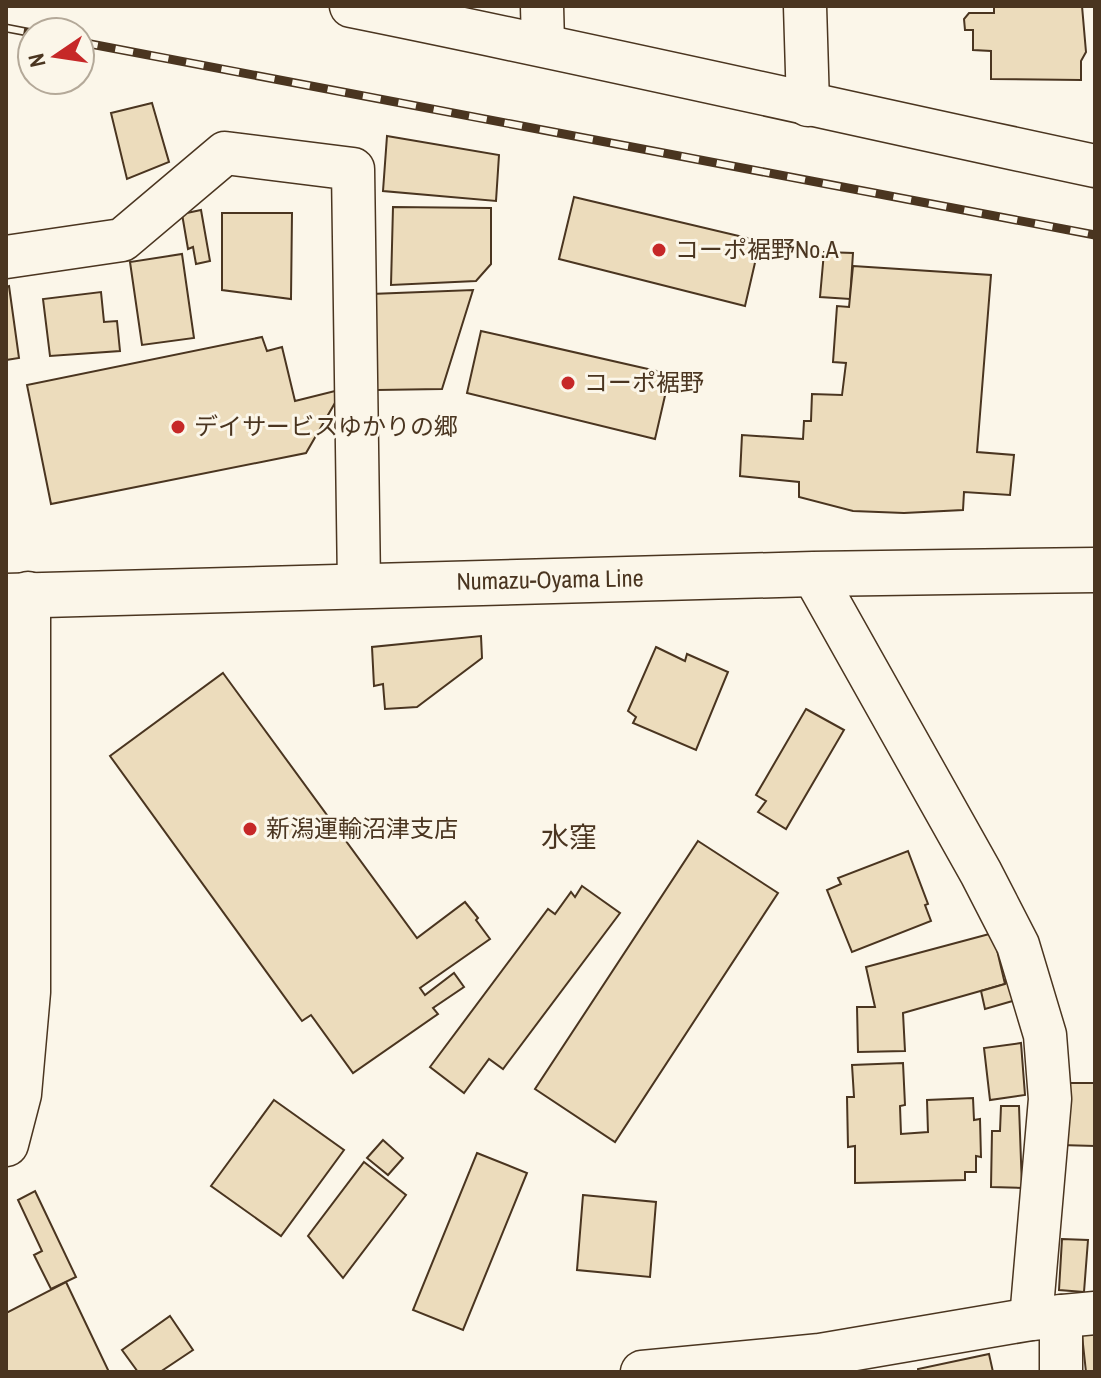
<svg xmlns="http://www.w3.org/2000/svg" width="1101" height="1378" viewBox="0 0 1101 1378" font-family="'Archivo Narrow','Noto Sans JP',sans-serif">
  <style>
    .building { fill: #ecdcbc; stroke: #4a3520; stroke-width: 2 }
    .lines { fill: none; stroke-linecap: round; stroke-linejoin: round }
    .street-casing { stroke: #4a3520; stroke-width: 45 }
    .secondary-casing { stroke: #4a3520; stroke-width: 47 }
    .street { stroke: #fbf6e9; stroke-width: 42 }
    .secondary { stroke: #fbf6e9; stroke-width: 44 }
    .rail-casing { stroke: #4a3520; stroke-width: 9 }
    .rail { stroke: #fbf6e9; stroke-width: 6; stroke-dasharray: 18; stroke-linecap: butt }
    .poi-dot { fill: #c62828; stroke: #fbf6e9; stroke-width: 3 }
    .labels { text-anchor: middle; stroke-width: 6; stroke-linejoin: round; paint-order: stroke }
    .poi-label { font-size: 24px; fill: #4a3520; stroke: #fbf6e9; text-anchor: start }
    .street-label { font-size: 24px; fill: #4a3520; stroke: #fbf6e9 }
    .quarter-label { font-size: 28px; fill: #4a3520; stroke: #fbf6e9 }
  </style>
  <rect width="100%" height="100%" fill="#fbf6e9"/>
  <!-- building -->
  <g class="building">
    <path d="M 994,6 L 1082,6 L 1086,52 L 1081,61 L 1081,80 L 991,79 L 991,51 L 973,50 L 973,30 L 965,30 L 964,19 L 969,13 L 994,13 Z"/>
    <path d="M 152,103 L 169,162 L 127,179 L 111,113 Z"/>
    <path d="M 387,136 L 499,155 L 496,201 L 383,191 Z"/>
    <path d="M 574,197 L 760,241 L 745,306 L 559,259 Z"/>
    <path d="M 393,207 L 491,208 L 491,264 L 476,281 L 391,285 Z"/>
    <path d="M 201,210 L 210,261 L 196,264 L 193,247 L 188,249 L 182,214 Z"/>
    <path d="M 222,213 L 292,213 L 291,299 L 222,290 Z"/>
    <path d="M 824,252 L 853,253 L 850,299 L 820,297 Z"/>
    <path d="M 182,254 L 194,338 L 142,345 L 130,262 Z"/>
    <path d="M 853,266 L 991,275 L 977,452 L 1014,455 L 1010,495 L 964,492 L 963,510 L 904,513 L 853,511 L 799,497 L 799,482 L 740,476 L 742,435 L 803,439 L 804,421 L 811,421 L 812,394 L 842,395 L 846,363 L 833,362 L 837,306 L 849,307 Z"/>
    <path d="M 9,286 L 19,358 L 6,360 L 6,287 Z"/>
    <path d="M 473,290 L 442,389 L 377,390 L 371,294 Z"/>
    <path d="M 101,292 L 104,322 L 117,321 L 120,351 L 50,356 L 43,299 Z"/>
    <path d="M 481,331 L 670,374 L 655,439 L 467,393 Z"/>
    <path d="M 262,337 L 267,351 L 282,347 L 295,401 L 343,389 L 306,453 L 51,504 L 27,385 Z"/>
    <path d="M 481,636 L 482,658 L 417,707 L 385,709 L 383,684 L 374,686 L 372,647 Z"/>
    <path d="M 656,647 L 685,661 L 687,654 L 728,672 L 696,750 L 633,723 L 636,717 L 628,711 Z"/>
    <path d="M 223,673 L 417,938 L 465,902 L 478,918 L 476,920 L 490,939 L 420,988 L 425,995 L 454,973 L 464,987 L 433,1008 L 438,1014 L 353,1073 L 311,1015 L 302,1021 L 110,756 Z"/>
    <path d="M 806,709 L 844,730 L 786,829 L 758,812 L 766,801 L 756,795 Z"/>
    <path d="M 698,841 L 778,893 L 615,1142 L 535,1089 Z"/>
    <path d="M 908,851 L 928,904 L 925,905 L 931,921 L 852,952 L 827,890 L 841,884 L 838,878 Z"/>
    <path d="M 582,886 L 620,913 L 503,1069 L 489,1059 L 464,1093 L 430,1067 L 548,909 L 555,914 L 571,892 L 575,897 Z"/>
    <path d="M 993,933 L 1005,984 L 903,1013 L 905,1051 L 858,1052 L 857,1007 L 875,1007 L 866,967 Z"/>
    <path d="M 1011,978 L 1016,1000 L 985,1009 L 981,991 L 1005,984 L 1005,980 Z"/>
    <path d="M 1021,1043 L 1025,1095 L 990,1100 L 984,1048 Z"/>
    <path d="M 903,1063 L 905,1105 L 900,1106 L 901,1134 L 928,1132 L 927,1100 L 973,1098 L 974,1120 L 980,1119 L 981,1157 L 976,1156 L 976,1172 L 965,1172 L 965,1180 L 855,1183 L 855,1146 L 848,1147 L 847,1097 L 854,1097 L 852,1065 Z"/>
    <path d="M 1062,1083 L 1095,1083 L 1095,1146 L 1060,1145 Z"/>
    <path d="M 274,1100 L 344,1150 L 281,1236 L 211,1186 Z"/>
    <path d="M 1001,1106 L 1019,1106 L 1022,1188 L 991,1187 L 992,1131 L 1000,1131 Z"/>
    <path d="M 383,1140 L 403,1158 L 388,1175 L 367,1158 Z"/>
    <path d="M 477,1153 L 527,1173 L 463,1330 L 413,1310 Z"/>
    <path d="M 364,1162 L 406,1195 L 343,1278 L 308,1236 Z"/>
    <path d="M 35,1191 L 76,1277 L 51,1289 L 34,1255 L 42,1251 L 18,1200 Z"/>
    <path d="M 583,1195 L 656,1202 L 650,1277 L 577,1270 Z"/>
    <path d="M 1062,1239 L 1088,1240 L 1084,1292 L 1059,1290 Z"/>
    <path d="M 66,1282 L 109,1372 L 6,1372 L 6,1313 Z"/>
    <path d="M 170,1316 L 193,1350 L 160,1372 L 138,1372 L 122,1350 Z"/>
    <path d="M 1095,1333 L 1095,1372 L 1086,1372 L 1082,1335 Z"/>
    <path d="M 989,1354 L 993,1372 L 918,1372 L 918,1369 Z"/>
  </g>
  <g class="lines">
    <!-- street casing -->
    <g class="street-casing">
      <g id="street">
        <path d="M 351,6 C 600,56 847,113 1095,166"/>
        <path d="M 542,6 L 543,44"/>
        <path d="M 805,6 L 808,105"/>
        <path d="M 6,257 L 122,240 L 225,153 L 353,169 L 359,585"/>
        <path d="M 813,574 L 981,873 L 1018,945 L 1045,1035 L 1050,1099 L 1031,1319"/>
        <path d="M 1061,1316 L 1061,1372"/>
        <path d="M 642,1372 L 820,1355 L 1031,1319 L 1095,1313"/>
      </g>
    </g>
    <!-- secondary casing -->
    <g class="secondary-casing">
      <g id="secondary">
        <path d="M 6,596 L 813,574 L 1095,570"/>
        <path d="M 6,1144 L 19,1094 L 28,992 L 28,594"/>
      </g>
    </g>
    <!-- street -->
    <use href="#street" class="street"/>
    <!-- secondary -->
    <use href="#secondary" class="secondary"/>
    <!-- rail casing -->
    <g class="rail-casing">
      <g id="rail">
        <path d="M 6,28 L 32,33"/>
        <path d="M 80,42 L 1095,235"/>
      </g>
    </g>
    <!-- rail -->
    <use href="#rail" class="rail"/>
  </g>
  <!-- markers -->
  <g class="poi-dot">
    <circle cx="659" cy="250" r="8"/>
    <circle cx="568" cy="383" r="8"/>
    <circle cx="178" cy="427" r="8"/>
    <circle cx="250" cy="829" r="8"/>
  </g>
  <g class="labels">
    <!-- poi labels -->
    <g class="poi-label">
      <text x="675" y="258">コーポ裾野No.A</text>
      <text x="584" y="391">コーポ裾野</text>
      <text x="194" y="435">デイサービスゆかりの郷</text>
      <text x="266" y="837">新潟運輸沼津支店</text>
    </g>
    <!-- street labels -->
    <g class="street-label">
      <text transform="translate(550 580) rotate(-1)" y="8">Numazu-Oyama Line</text>
    </g>
    <!-- quarter labels -->
    <g class="quarter-label">
      <text x="569" y="847">水窪</text>
    </g>
  </g>
  <!-- border -->
  <rect width="1101" height="1378" fill="none" stroke="#4a3520" stroke-width="16"/>
  <!-- north arrow -->
  <g transform="translate(56 56) rotate(257)"><circle r="38" fill="#fbf6e9" stroke="#b4a999" stroke-width="2"/>
  <path d="M0-6L14 30L0 20L-14 30Z" fill="#c62828"/>
  <text y="-12" font-size="22" font-weight="bold" text-anchor="middle" fill="#4a3520">N</text>
  </g>
</svg>
